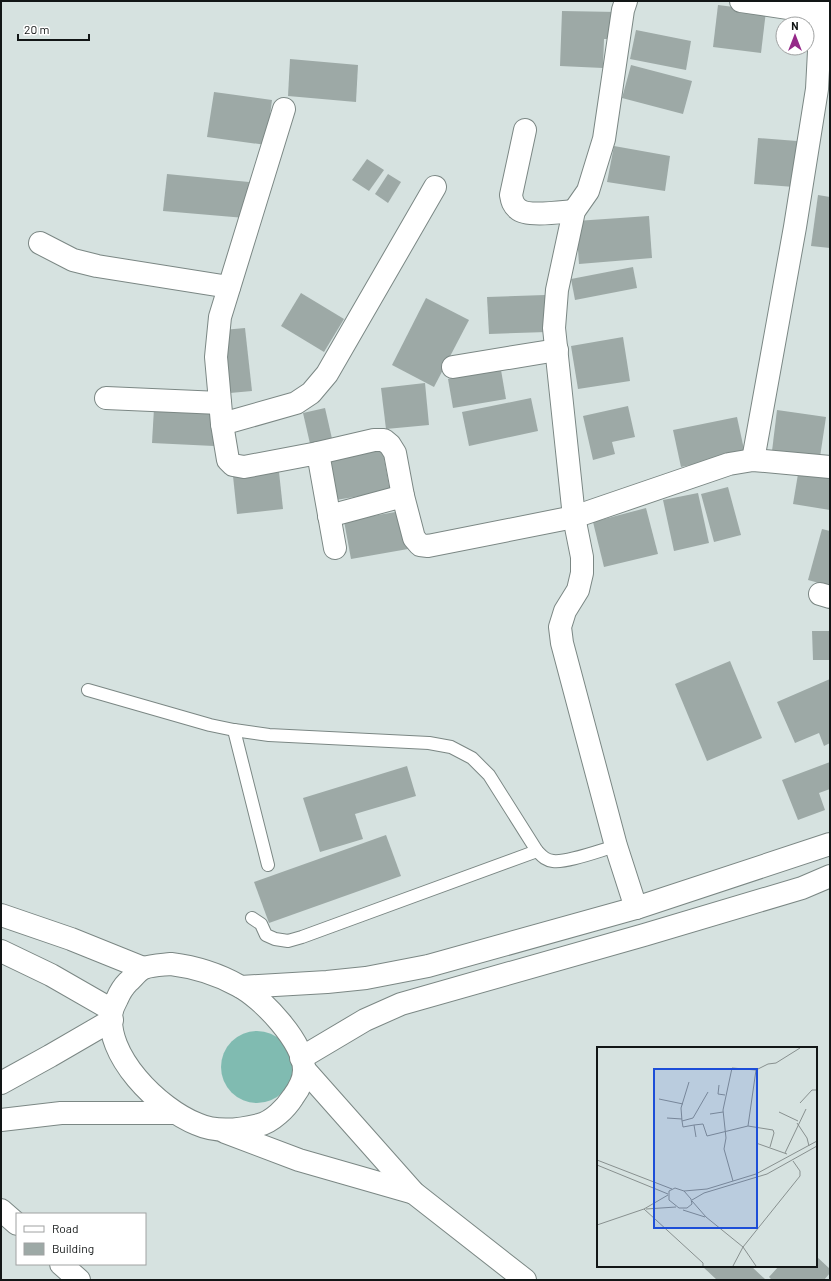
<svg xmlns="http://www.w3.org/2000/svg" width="831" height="1281" viewBox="0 0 831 1281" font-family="Barlow,sans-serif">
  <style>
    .water { fill: #80bbb1 }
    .building { fill: #9da9a6 }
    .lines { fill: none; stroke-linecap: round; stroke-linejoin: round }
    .service-casing { stroke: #7b8784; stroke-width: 14 }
    .minor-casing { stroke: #7b8784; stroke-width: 24 }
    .primary-casing { stroke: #7b8784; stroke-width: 24 }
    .trunk-casing { stroke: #7b8784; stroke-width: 24 }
    .service { stroke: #fff; stroke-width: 12 }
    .minor { stroke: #fff; stroke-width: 22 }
    .primary { stroke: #fff; stroke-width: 22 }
    .trunk { stroke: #fff; stroke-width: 22 }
    .inset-road { fill: none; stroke: #88908f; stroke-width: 1 }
    .view { fill: #1d4ed8; fill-opacity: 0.15; stroke: #1d4ed8; stroke-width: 2 }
    .inset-edge { fill: none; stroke: #121616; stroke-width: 2 }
  </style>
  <rect width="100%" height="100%" fill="#d6e2e0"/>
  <!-- water -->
  <circle class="water" cx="257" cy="1067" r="36"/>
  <!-- building -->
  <g class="building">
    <path d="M 718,5 L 766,11 L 761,53 L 713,47 Z"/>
    <path d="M 562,11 L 618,12 L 618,39 L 604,39 L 603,68 L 560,66 Z"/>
    <path d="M 636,30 L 691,41 L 686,70 L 630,59 Z"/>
    <path d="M 290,59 L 358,65 L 356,102 L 288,96 Z"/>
    <path d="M 631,65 L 692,81 L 683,114 L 622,98 Z"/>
    <path d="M 214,92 L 272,100 L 266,145 L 207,137 Z"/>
    <path d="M 758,138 L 797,141 L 794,187 L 754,184 Z"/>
    <path d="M 614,146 L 670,156 L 665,191 L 607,182 Z"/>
    <path d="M 367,159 L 384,170 L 369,191 L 352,180 Z"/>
    <path d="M 167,174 L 249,182 L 245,218 L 163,211 Z"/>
    <path d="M 388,174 L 401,182 L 388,203 L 375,194 Z"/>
    <path d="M 818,195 L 830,197 L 830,248 L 811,246 Z"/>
    <path d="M 649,216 L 652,258 L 579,264 L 576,221 Z"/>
    <path d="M 633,267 L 637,288 L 575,300 L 571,279 Z"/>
    <path d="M 301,293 L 344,319 L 324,352 L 281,326 Z"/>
    <path d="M 545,295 L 547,332 L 489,334 L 487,297 Z"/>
    <path d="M 426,298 L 469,320 L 434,387 L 392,365 Z"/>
    <path d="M 245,328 L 252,391 L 230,393 L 223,330 Z"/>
    <path d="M 623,337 L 630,381 L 578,389 L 571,346 Z"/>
    <path d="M 501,370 L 506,399 L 453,408 L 448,379 Z"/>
    <path d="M 425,383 L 429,425 L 386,429 L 381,388 Z"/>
    <path d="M 531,398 L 538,431 L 469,446 L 462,412 Z"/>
    <path d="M 628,406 L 635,437 L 612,442 L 615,454 L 593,460 L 583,416 Z"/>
    <path d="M 154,408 L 216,412 L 214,446 L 152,443 Z"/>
    <path d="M 325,408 L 333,443 L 311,448 L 303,413 Z"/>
    <path d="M 777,410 L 826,417 L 820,457 L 772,451 Z"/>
    <path d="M 737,417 L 745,454 L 681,467 L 673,430 Z"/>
    <path d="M 382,447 L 390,491 L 336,500 L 328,457 Z"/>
    <path d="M 799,468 L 830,473 L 830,510 L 793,504 Z"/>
    <path d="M 279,472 L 283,509 L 237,514 L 233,476 Z"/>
    <path d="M 728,487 L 741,535 L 714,542 L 701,494 Z"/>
    <path d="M 698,493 L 709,543 L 674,551 L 663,500 Z"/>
    <path d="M 646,508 L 658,554 L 604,567 L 593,522 Z"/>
    <path d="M 401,511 L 408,549 L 351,559 L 344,521 Z"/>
    <path d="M 822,529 L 830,531 L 830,586 L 808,580 Z"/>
    <path d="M 812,631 L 830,631 L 830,660 L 813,660 Z"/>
    <path d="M 730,661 L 762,738 L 707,761 L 675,684 Z"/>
    <path d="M 830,679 L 830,743 L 824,746 L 819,733 L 795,743 L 777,702 Z"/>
    <path d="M 830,762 L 830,789 L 819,793 L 825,810 L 798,820 L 782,780 Z"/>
    <path d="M 407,766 L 416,796 L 355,814 L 363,839 L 320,852 L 303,798 Z"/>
    <path d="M 386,835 L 401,876 L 269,923 L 254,882 Z"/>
    <path d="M 816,1256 L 830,1269 L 830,1273 L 824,1280 L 772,1280 L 769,1277 L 779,1266 L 816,1266 Z"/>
    <path d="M 702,1266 L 751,1266 L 766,1280 L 717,1280 Z"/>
  </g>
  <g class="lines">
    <!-- service casing -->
    <g class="service-casing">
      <g id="service">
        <path d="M 88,690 L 210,725 L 234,730 L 269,735 L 429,743 L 451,747 L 472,758 L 489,775 L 537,851 C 542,856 545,860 553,861 C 567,863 601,850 616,846"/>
        <path d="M 234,730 L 268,865"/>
        <path d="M 252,918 L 261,924 L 266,935 L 275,939 L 288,941 L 302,937 L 537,851"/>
      </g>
    </g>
    <!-- minor casing -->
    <g class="minor-casing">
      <g id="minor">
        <path d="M 626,1 L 623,10 L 604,139 L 588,191 L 574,211 L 557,290 L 554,328 L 574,517 L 582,557 L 582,573 L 578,590 L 565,611 L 560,627 L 562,643 L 616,846 L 636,908"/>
        <path d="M 741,1 L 821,13 L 830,8"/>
        <path d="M 284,109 L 220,317 L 216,357 L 222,424 L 228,460 L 233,465 L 244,467 L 318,453 L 335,548"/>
        <path d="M 525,130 L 511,195 C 512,201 513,205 518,209 C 527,217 561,212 574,211"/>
        <path d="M 40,243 L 73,260 L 97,266 L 229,287"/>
        <path d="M 453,367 L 557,350"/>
        <path d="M 106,398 L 220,403"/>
        <path d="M 222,424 L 296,403 L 311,393 L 327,374 L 435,187"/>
        <path d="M 318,453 L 374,440 L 384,440 L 390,445 L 395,453 L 403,496 L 414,538 L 420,545 L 428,546 L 574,517 L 729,464 L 753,460 L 830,467"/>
        <path d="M 753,460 L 795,227 L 817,89 L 821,13"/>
        <path d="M 329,516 L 403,496"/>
        <path d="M 820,594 L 830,597"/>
        <path d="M 1,1210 L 17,1224"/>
        <path d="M 61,1264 L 79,1280"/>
      </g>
    </g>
    <!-- primary casing -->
    <g class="primary-casing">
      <g id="primary">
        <path d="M 241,987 L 327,982 L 366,978 L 428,966 L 636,908 L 830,844"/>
        <path d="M 301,1058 L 365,1020 L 401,1004 L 644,935 L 802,888 L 830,876"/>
        <path d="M 1,1083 L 50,1056 L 112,1020"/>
        <path d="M 1,1120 L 61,1113 L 174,1113"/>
      </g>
    </g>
    <!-- trunk casing -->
    <g class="trunk-casing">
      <g id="trunk">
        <path d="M 1,915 L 71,939 L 143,968"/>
        <path d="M 1,951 L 51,975 L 112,1010"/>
        <path d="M 171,964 C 195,967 218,974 239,986 C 262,998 304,1042 304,1070 C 304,1080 299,1089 293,1097 C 286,1108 272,1122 259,1125 C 239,1130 217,1133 197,1124 C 159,1109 103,1055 112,1010 C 113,1007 115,1003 117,999 C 120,992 123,987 128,982 C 133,978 138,970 144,968 C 152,965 162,965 171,964 Z"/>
        <path d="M 304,1069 L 414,1193 L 525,1280"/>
        <path d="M 225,1132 L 299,1160 L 414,1193"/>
      </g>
    </g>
    <!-- service -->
    <use href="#service" class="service"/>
    <!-- minor -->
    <use href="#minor" class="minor"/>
    <!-- primary -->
    <use href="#primary" class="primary"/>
    <!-- trunk -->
    <use href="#trunk" class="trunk"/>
  </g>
  <!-- overview -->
  <g transform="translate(597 1047)">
    <rect width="220" height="220" fill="#d6e2e0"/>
    <path class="inset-road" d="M 92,35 L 84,61 L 85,74 L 86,80 L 97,78 L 99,90M 122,38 L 121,47 L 128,48M 62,52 L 86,57M 203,56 L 215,43 L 220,43M 182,65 L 201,74M 113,67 L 126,65M 70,71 L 85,72M 85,74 L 96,71 L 111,45M 200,76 L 210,91 L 212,99M 97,78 L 106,77 L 110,89 L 151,79 L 176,83 L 177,86 L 173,100M 151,79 L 159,23M 159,96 L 190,107M 188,106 L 209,62M 0,113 L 75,142M 0,118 L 71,147M 136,134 L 127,102 L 129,91 L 126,63 L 135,21 L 159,23 L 171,17 L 179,16 L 203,1M 78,141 L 87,144 L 94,152 L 95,157 L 90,161 L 82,161 L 72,153 L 72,144 ZM 87,144 L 110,142 L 159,127 L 220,94M 95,153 L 107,146 L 170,127 L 220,99M 95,154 L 109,170 L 146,200 L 159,219M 47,162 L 106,216 L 106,219M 49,162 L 79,160M 86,163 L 108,170M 0,178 L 47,162 L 71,148M 136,219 L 146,200 L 203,129 L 203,124 L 196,114"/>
    <path class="view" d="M 57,22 L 160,22 L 160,181 L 57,181 Z"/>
    <rect width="220" height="220" class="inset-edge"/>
  </g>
  <!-- border -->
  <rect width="831" height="1281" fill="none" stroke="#121616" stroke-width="4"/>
  <!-- legend -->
  <rect x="16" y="1213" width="130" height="52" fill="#ffffff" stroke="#a0a2a2"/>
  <rect x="24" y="1226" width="20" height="6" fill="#ffffff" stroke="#a0a2a2"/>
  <text x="52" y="1233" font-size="12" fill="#121616">Road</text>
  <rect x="24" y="1243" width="20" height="12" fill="#9da9a6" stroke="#a0a2a2"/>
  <text x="52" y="1253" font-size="12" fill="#121616">Building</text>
  <!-- north arrow -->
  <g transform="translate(795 36)"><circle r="19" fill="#ffffff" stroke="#a0a2a2"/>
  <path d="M0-3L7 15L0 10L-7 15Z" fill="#952888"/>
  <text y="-6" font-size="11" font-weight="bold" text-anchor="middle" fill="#121616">N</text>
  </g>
  <!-- scale -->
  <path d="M18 34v6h71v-6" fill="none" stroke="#121616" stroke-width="2"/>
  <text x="24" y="34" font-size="12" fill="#121616" stroke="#ffffff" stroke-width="3" paint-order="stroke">20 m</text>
</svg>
